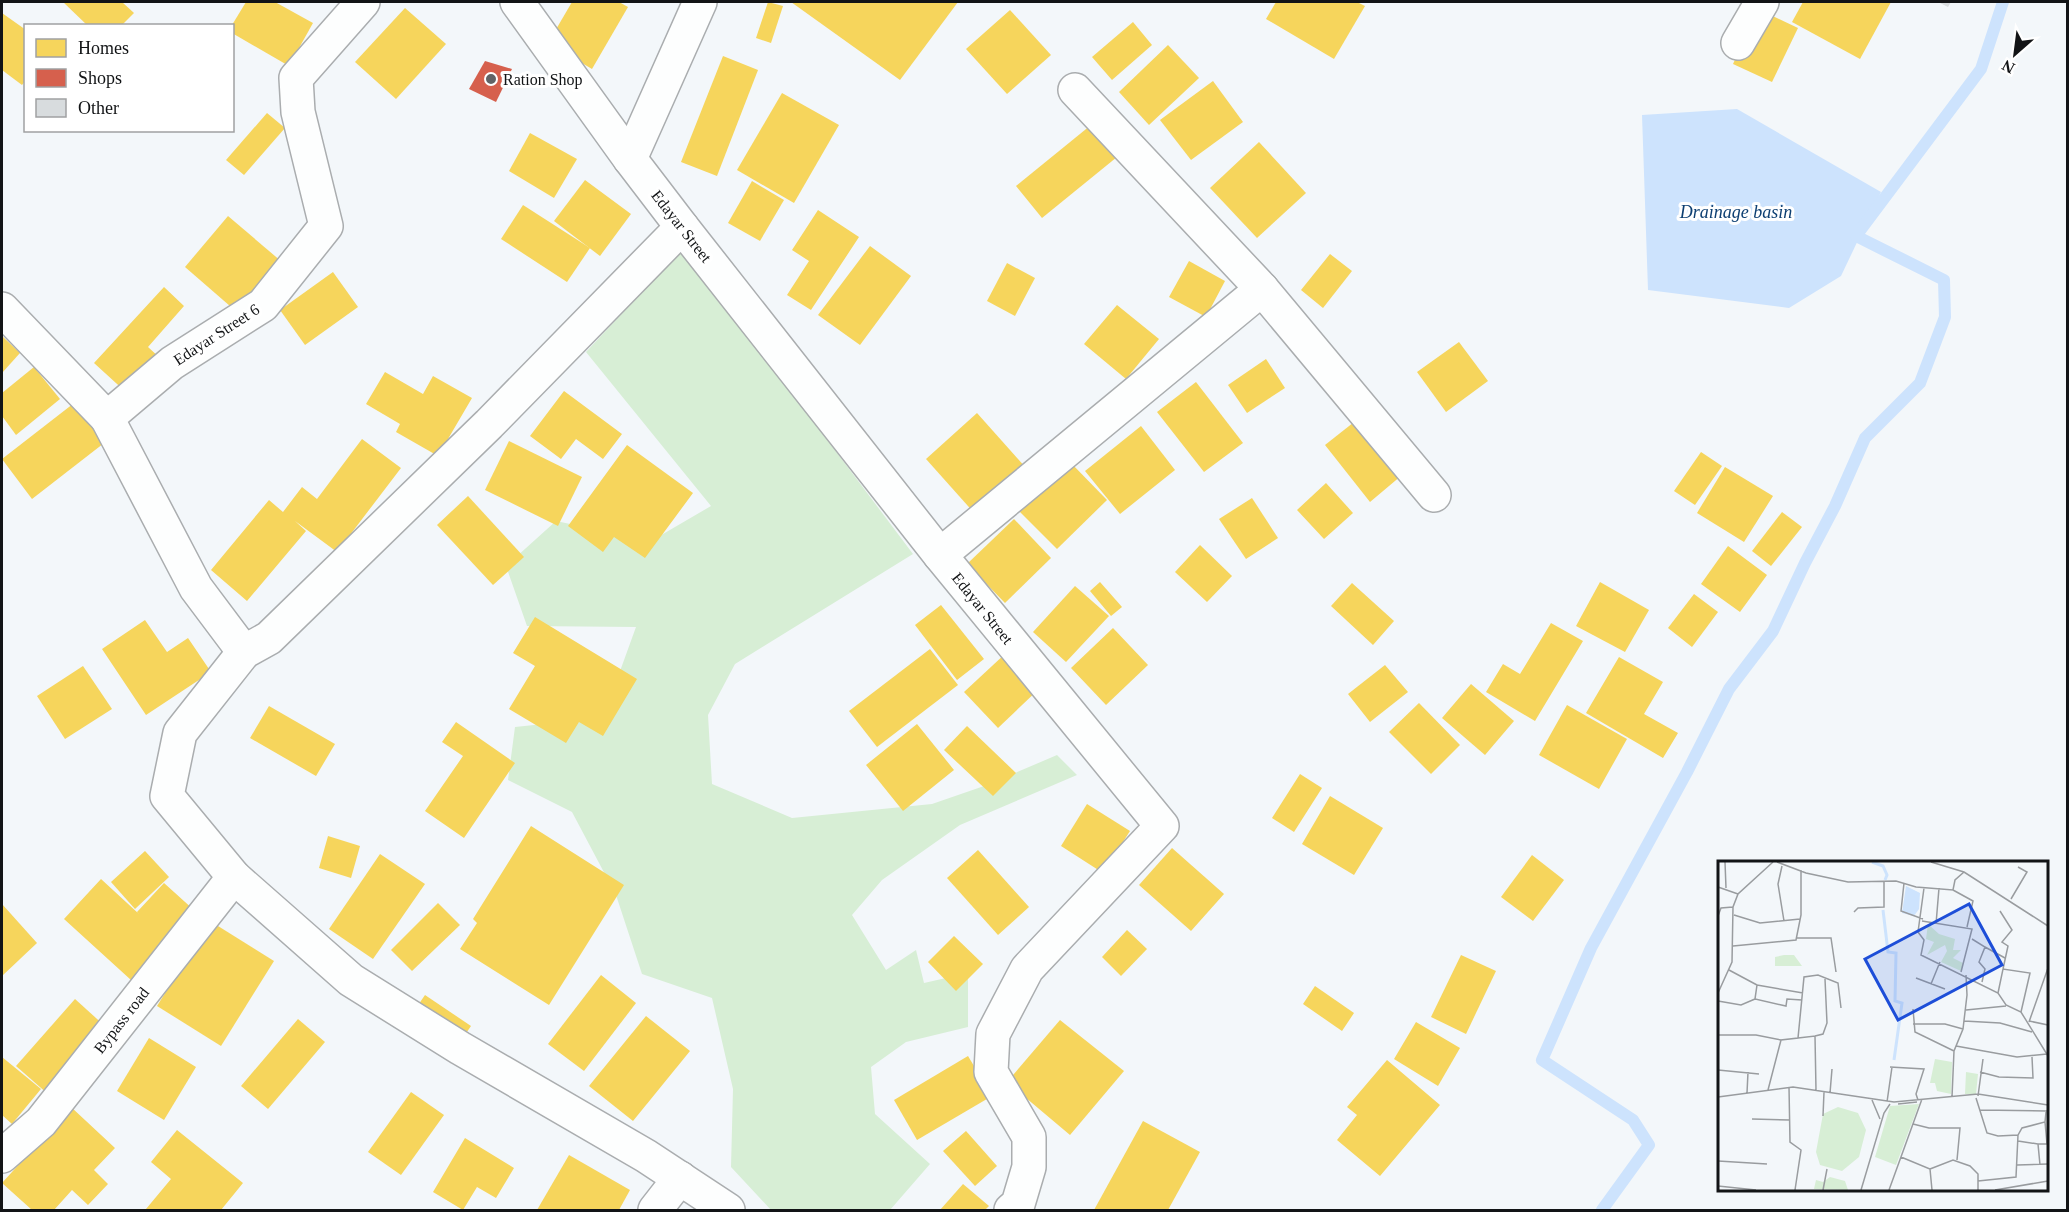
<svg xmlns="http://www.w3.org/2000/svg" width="2069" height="1212" viewBox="0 0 2069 1212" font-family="'Times New Roman',serif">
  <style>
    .green { fill: #d7eed5 }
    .water { fill: #cde3fd }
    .homes { fill: #f6d55c }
    .shops { fill: #d6604d }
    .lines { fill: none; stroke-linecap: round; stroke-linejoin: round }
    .stream { stroke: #cde3fd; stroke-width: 12 }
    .building { fill: #d8dcde }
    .minor-casing { stroke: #aaadaf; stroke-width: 36 }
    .minor { stroke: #fdfefe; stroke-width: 33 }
    .poi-dot { fill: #616366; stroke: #fff; stroke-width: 2 }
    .labels { text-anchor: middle; stroke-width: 6; stroke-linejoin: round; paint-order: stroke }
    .poi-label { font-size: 16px; fill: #121416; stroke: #fff; text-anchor: start }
    .street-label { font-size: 16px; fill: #121416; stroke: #fff }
    .water-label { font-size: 18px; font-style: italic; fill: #0d3f72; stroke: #fff }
    .inset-river { fill: none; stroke: #cde3fd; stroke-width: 3 }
    .inset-road { fill: none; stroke: #999c9f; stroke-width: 1.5 }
    .view { fill: #1d4ed8; fill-opacity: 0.15; stroke: #1d4ed8; stroke-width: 3 }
    .inset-edge { fill: none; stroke: #121416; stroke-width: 3 }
  </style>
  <rect width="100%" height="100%" fill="#f3f7fa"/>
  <!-- green -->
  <path class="green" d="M 683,248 L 913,554 L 735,664 L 708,715 L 712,784 L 792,818 L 932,804 L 987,785 L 1057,755 L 1077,775 L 960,825 L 882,880 L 852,915 L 886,970 L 916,950 L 924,983 L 968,973 L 968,1027 L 906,1042 L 871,1067 L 875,1114 L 930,1164 L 890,1210 L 771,1210 L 731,1167 L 733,1089 L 712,998 L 642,974 L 616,895 L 572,812 L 508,780 L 515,727 L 572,721 L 611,696 L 636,627 L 527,626 L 506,566 L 556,521 L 651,541 L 711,506 L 586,352 Z"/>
  <!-- water -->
  <path class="water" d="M 1737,109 L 1881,192 L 1841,276 L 1789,308 L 1648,290 L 1642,115 Z"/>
  <!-- homes -->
  <g class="homes">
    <path d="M 63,2 L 122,2 L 134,13 L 121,26 L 88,26 Z"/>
    <path d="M 246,2 L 275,2 L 313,23 L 289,66 L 232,33 L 232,25 Z"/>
    <path d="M 572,2 L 619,2 L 628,7 L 592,69 L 548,43 Z"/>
    <path d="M 768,2 L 783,6 L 771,43 L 756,38 Z"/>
    <path d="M 791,2 L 958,2 L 900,80 Z"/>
    <path d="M 1276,2 L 1357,2 L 1365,6 L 1334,59 L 1266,19 Z"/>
    <path d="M 1803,2 L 1891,2 L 1860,59 L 1792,22 Z"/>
    <path d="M 405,8 L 446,44 L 396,99 L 355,62 Z"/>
    <path d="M 1758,9 L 1798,28 L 1772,82 L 1733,64 Z"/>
    <path d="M 1010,10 L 1051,55 L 1007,94 L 966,49 Z"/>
    <path d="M 2,13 L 26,30 L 26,80 L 22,85 L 2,70 Z"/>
    <path d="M 1133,22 L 1152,45 L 1112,80 L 1092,57 Z"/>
    <path d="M 1168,45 L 1199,78 L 1149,125 L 1119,92 Z"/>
    <path d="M 723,56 L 758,70 L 717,176 L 681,162 Z"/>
    <path d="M 1213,81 L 1243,122 L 1191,160 L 1160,120 Z"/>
    <path d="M 782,93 L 839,125 L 794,203 L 737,170 Z"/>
    <path d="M 267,113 L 285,128 L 244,175 L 226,160 Z"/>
    <path d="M 1091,125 L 1117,157 L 1042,218 L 1016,186 Z"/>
    <path d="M 530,133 L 577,159 L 554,198 L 509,171 Z"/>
    <path d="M 1259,142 L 1306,193 L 1257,238 L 1210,188 Z"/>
    <path d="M 585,180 L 631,214 L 600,256 L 554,221 Z"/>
    <path d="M 752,181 L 784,200 L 760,241 L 728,223 Z"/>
    <path d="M 523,205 L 590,248 L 567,282 L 501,239 Z"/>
    <path d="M 818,210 L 859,237 L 811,310 L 787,295 L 809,261 L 792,250 Z"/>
    <path d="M 228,216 L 282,262 L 238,313 L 185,267 Z"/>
    <path d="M 870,246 L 911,276 L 860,345 L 818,315 Z"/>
    <path d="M 1330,254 L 1352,271 L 1323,308 L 1301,290 Z"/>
    <path d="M 1189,261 L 1225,281 L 1206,317 L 1169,297 Z"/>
    <path d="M 1007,263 L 1035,278 L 1015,316 L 987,301 Z"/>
    <path d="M 333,272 L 358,307 L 305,345 L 280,310 Z"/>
    <path d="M 164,287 L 184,306 L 148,347 L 160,358 L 128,394 L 94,363 Z"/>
    <path d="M 1117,305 L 1159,339 L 1126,379 L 1084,344 Z"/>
    <path d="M 2,336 L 20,353 L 2,373 Z"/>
    <path d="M 1459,342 L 1488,381 L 1446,412 L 1417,372 Z"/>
    <path d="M 1266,359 L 1285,388 L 1247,413 L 1228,385 Z"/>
    <path d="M 34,367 L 60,399 L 16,435 L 2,416 L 2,393 Z"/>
    <path d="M 385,372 L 423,394 L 433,376 L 472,398 L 438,456 L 396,432 L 400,424 L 366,404 Z"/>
    <path d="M 1196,382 L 1243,443 L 1204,472 L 1157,412 Z"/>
    <path d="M 564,391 L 622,434 L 603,459 L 576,439 L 561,459 L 530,436 Z"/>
    <path d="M 78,400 L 108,440 L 32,499 L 2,459 Z"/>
    <path d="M 977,413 L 1027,469 L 976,515 L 926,459 Z"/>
    <path d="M 1363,415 L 1408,470 L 1370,502 L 1325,445 Z"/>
    <path d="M 1141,426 L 1175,470 L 1120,514 L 1085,471 Z"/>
    <path d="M 362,439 L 401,468 L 337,552 L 295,521 L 306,531 L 247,601 L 211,570 L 269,500 L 283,512 L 302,487 L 317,499 Z"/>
    <path d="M 509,441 L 582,477 L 558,526 L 485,490 Z"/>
    <path d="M 627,445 L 693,493 L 645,558 L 614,537 L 603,552 L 568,526 Z"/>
    <path d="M 1701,452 L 1722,466 L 1695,505 L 1674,491 Z"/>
    <path d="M 1070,462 L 1107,500 L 1057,549 L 1019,511 Z"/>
    <path d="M 1725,467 L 1773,496 L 1744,542 L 1697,513 Z"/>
    <path d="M 1326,483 L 1353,513 L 1324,539 L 1297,510 Z"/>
    <path d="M 468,496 L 524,557 L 493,585 L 437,525 Z"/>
    <path d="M 1252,498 L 1278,538 L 1246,559 L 1219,519 Z"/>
    <path d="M 1782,512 L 1802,527 L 1771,566 L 1752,551 Z"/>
    <path d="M 1014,519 L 1051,558 L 1005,603 L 967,564 Z"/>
    <path d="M 1200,545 L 1232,576 L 1207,602 L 1175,572 Z"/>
    <path d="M 1728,546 L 1767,575 L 1740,612 L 1701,584 Z"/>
    <path d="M 1100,582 L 1122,607 L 1111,616 L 1090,591 Z"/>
    <path d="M 1600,582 L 1649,610 L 1625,652 L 1576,626 Z"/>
    <path d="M 1352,583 L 1394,621 L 1373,645 L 1331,606 Z"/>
    <path d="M 1075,586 L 1109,616 L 1066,662 L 1033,632 Z"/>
    <path d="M 1694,594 L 1718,612 L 1692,647 L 1668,628 Z"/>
    <path d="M 941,605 L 984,659 L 957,680 L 915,625 Z"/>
    <path d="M 535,617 L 637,679 L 603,736 L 579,722 L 566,743 L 509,709 L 535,666 L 513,653 Z"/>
    <path d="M 145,620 L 167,652 L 188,638 L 211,672 L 146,715 L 102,649 Z"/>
    <path d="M 1551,623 L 1583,641 L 1535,721 L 1486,692 L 1503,664 L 1520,674 Z"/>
    <path d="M 1113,628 L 1148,665 L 1106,705 L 1071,668 Z"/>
    <path d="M 930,649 L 958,685 L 877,747 L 849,711 Z"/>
    <path d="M 1006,653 L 1040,688 L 998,728 L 964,692 Z"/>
    <path d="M 1619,657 L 1663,682 L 1644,714 L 1678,733 L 1663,758 L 1586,713 Z"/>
    <path d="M 1385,665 L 1408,692 L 1370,722 L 1348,694 Z"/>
    <path d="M 83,666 L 112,709 L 65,739 L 37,696 Z"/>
    <path d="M 1471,684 L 1514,721 L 1485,755 L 1442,718 Z"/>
    <path d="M 1419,703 L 1460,745 L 1431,774 L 1389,732 Z"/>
    <path d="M 1567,705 L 1627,739 L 1599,789 L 1539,755 Z"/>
    <path d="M 269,706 L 335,744 L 316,776 L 250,738 Z"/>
    <path d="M 456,722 L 515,763 L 464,838 L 425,811 L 463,756 L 442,742 Z"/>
    <path d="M 917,724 L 954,770 L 903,811 L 866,765 Z"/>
    <path d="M 967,726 L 1016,773 L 993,796 L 944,750 Z"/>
    <path d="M 1300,774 L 1322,788 L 1294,832 L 1272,818 Z"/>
    <path d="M 1330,796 L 1383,828 L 1354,875 L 1302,844 Z"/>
    <path d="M 1087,804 L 1130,831 L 1103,873 L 1061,846 Z"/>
    <path d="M 531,826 L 624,885 L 549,1005 L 460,949 L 477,923 L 473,919 Z"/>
    <path d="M 328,836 L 360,846 L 351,878 L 319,868 Z"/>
    <path d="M 1172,848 L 1224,894 L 1191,931 L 1139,885 Z"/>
    <path d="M 978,850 L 1029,907 L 998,935 L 947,878 Z"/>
    <path d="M 145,851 L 169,877 L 135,909 L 111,882 Z"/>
    <path d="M 380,854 L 425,884 L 373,959 L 329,929 Z"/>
    <path d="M 1532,855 L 1564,880 L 1533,921 L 1501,897 Z"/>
    <path d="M 101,879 L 139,914 L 137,912 L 164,883 L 195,911 L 131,980 L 64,919 Z"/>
    <path d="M 438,903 L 460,925 L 412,971 L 391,950 Z"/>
    <path d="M 2,904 L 37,943 L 2,976 Z"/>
    <path d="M 210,921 L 274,961 L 221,1046 L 157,1006 Z"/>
    <path d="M 1127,930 L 1147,949 L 1121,976 L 1102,957 Z"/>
    <path d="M 954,936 L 983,964 L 956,991 L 928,962 Z"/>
    <path d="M 1461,955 L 1496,971 L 1466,1034 L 1431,1017 Z"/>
    <path d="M 601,975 L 636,1003 L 584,1071 L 548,1044 Z"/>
    <path d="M 1315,986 L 1354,1013 L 1342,1031 L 1303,1004 Z"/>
    <path d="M 425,995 L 471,1026 L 456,1048 L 410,1017 Z"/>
    <path d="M 75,999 L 107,1028 L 49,1095 L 16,1066 Z"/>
    <path d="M 646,1016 L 690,1051 L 633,1121 L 589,1086 Z"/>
    <path d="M 298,1019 L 325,1042 L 268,1109 L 241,1086 Z"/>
    <path d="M 1060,1020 L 1124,1071 L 1070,1135 L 1007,1082 Z"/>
    <path d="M 1416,1022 L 1460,1048 L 1438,1086 L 1394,1059 Z"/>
    <path d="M 149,1038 L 196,1067 L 164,1120 L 117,1091 Z"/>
    <path d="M 968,1056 L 992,1096 L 917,1140 L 894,1100 Z"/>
    <path d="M 2,1057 L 41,1089 L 12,1124 L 2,1115 Z"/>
    <path d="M 1387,1060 L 1440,1105 L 1380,1176 L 1337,1140 L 1357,1115 L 1347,1107 Z"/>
    <path d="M 411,1092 L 444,1115 L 401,1175 L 368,1152 Z"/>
    <path d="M 71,1107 L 115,1148 L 94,1170 L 108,1184 L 88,1205 L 72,1190 L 54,1210 L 32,1210 L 2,1183 Z"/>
    <path d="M 1143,1121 L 1200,1152 L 1168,1210 L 1094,1210 Z"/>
    <path d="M 177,1130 L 243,1183 L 221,1210 L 146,1209 L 171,1179 L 151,1162 Z"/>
    <path d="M 966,1131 L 997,1166 L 975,1186 L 943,1151 Z"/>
    <path d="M 465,1138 L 514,1168 L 496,1198 L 477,1187 L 463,1210 L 433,1192 Z"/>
    <path d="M 569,1155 L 630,1190 L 619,1210 L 537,1210 Z"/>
    <path d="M 963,1184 L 989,1206 L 985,1210 L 940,1210 Z"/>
  </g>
  <!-- shops -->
  <path class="shops" d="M 485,61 L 512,69 L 496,102 L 469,89 Z"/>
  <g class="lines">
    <!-- stream -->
    <path class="stream" d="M 1602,1210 L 1649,1145 L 1633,1120 L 1542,1060 L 1591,948 L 1687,772 L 1729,689 L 1773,631 L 1805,563 L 1835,506 L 1865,438 L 1920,383 L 1945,317 L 1944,280 L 1856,236 L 1981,69 L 2003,2"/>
  </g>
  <!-- building -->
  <path class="building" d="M 1938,2 L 1951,2 L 1948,7 Z"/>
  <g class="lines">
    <!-- minor casing -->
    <g class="minor-casing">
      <g id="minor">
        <path d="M 517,2 L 630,159 L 682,227 L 940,555 L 1162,826 L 1027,969 L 993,1034 L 991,1072 L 1029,1137 L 1029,1167 L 1018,1204 L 1011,1210"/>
        <path d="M 1738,43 L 1762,2"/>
        <path d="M 1075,90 L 1262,289 L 1434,495"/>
        <path d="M 630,159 L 700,2"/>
        <path d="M 682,227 L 489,424 L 269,638 L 244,652 L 180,733 L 167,796 L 234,877 L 351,980 L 460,1048 L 646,1156 L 728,1210"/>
        <path d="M 2,309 L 107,418"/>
        <path d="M 940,555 L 1262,289"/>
        <path d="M 244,652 L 196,588 L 107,418 L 172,363 L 263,305 L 326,226 L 298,112 L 296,78 L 363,2"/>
        <path d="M 2,1156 L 41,1122 L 234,877"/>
        <path d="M 655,1210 L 680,1178"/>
      </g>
    </g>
    <!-- minor -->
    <use href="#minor" class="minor"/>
  </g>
  <!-- markers -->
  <circle class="poi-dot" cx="491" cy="79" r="6"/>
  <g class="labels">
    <!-- poi labels -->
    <g class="poi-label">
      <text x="503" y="85">Ration Shop</text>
    </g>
    <!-- street labels -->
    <g class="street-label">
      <text transform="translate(682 226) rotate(52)" y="6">Edayar Street</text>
      <text transform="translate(216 334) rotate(-33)" y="6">Edayar Street 6</text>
      <text transform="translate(983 608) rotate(51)" y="6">Edayar Street</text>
      <text transform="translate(121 1020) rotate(-52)" y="6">Bypass road</text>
    </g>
    <!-- water labels -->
    <g class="water-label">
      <text x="1736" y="218">Drainage basin</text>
    </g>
  </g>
  <!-- overview -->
  <g transform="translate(1718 861)">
    <rect width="330" height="330" fill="#f3f7fa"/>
    <path d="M 210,63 L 221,73 L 237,78 L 235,89 L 243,89 L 235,97 L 245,102 L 243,110 L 223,101 L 229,90 L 227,84 L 209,94 L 216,81 L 208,78 ZM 66,94 L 76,94 L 84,105 L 57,105 L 57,96 ZM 217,198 L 234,201 L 233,233 L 219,230 L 217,222 L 212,222 ZM 248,211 L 260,213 L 258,233 L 247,233 ZM 201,243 L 178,304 L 157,296 L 172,245 ZM 120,246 L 140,252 L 148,269 L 141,296 L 124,310 L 102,304 L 98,291 L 105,253 ZM 112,316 L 127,320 L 130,329 L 96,328 L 98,319 L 105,321 Z" fill="#d7eed5"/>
    <path d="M 188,25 L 202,32 L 201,48 L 196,55 L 184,52 Z" fill="#cde3fd"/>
    <path class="inset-river" d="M 154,1 L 165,5 L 169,14 L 167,19M 165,49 L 170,91 L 178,92 L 177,140 L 184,142 L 176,199"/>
    <path class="inset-road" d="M 7,1 L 8,27M 59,1 L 88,12 L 130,21 L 178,20 L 198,26 L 235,29 L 237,19 L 246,11M 213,1 L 246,11 L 330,65M 64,5 L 60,23 L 66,60M 186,22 L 183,50 L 205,58M 0,26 L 20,33M 206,27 L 200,71 L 206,79 L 203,94 L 280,132 L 288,144 L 303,151 L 330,195M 235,29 L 255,40 L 249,66M 293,38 L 309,11 L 300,6M 282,50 L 294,69 L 284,81 L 290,85 L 285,108M 136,51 L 140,47 L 166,46 L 166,21M 16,54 L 42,62 L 82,58M 0,55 L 3,47 L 15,46M 204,60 L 254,68 L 243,111M 218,63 L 221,27M 78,77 L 113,77 L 118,111M 254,78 L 267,86 L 261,101 L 267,108 L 264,121M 15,85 L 78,79 L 83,54 L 83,9M 267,86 L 287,97M 11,109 L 39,124 L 37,138 L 68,145 L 69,138 L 84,139M 198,117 L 227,128M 213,123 L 222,101M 39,124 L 85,132M 0,132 L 14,101 L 15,46 L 20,33 L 55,1M 280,132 L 285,108 L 312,112 L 303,151M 0,140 L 23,144 L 37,138M 195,148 L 197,171 L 236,190M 248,149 L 288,145M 246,160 L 282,162 L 314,171M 311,160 L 330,164M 311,161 L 330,107M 195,163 L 227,163 L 245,168M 0,174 L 38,174 L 63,179M 97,175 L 105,173 L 109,162 L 107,118M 80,177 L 97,175 L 98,229M 238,185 L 299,196 L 329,193M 172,206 L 206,208 L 198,233 L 200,239M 0,209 L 41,213M 262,211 L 281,216 L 315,217 L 314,196M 71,226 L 72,281 L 83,289 L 77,329M 50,229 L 63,179 L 80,177 L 86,116 L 100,114 L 120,122 L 123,147M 29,232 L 30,211M 112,232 L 114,208M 260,235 L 265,198M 0,236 L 75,226 L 176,241 L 260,233 L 330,244M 234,236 L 236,190 L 245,168 L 249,134 L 248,114M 258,237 L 269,272 L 280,275 L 300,274 L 304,267 L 327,261 L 328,251M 154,239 L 162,258M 169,241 L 174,206M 180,243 L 199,241M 262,249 L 329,250M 105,255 L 106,231M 34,258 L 72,259M 195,263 L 211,267 L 242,267 L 239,299M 300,280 L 320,283M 183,296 L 212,308 L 214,329M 0,300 L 49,303M 299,304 L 330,303M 322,304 L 320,283 L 329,283 L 327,261M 212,308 L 235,299 L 252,305 L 260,313 L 260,329M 260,320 L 298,316 L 300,274M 0,325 L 38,329M 105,329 L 109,308M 143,329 L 166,252 L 172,243M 171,329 L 204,238M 277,329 L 330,320"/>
    <path class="view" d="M 251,43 L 284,104 L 180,159 L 147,98 Z"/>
    <rect width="330" height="330" class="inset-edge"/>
  </g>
  <!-- border -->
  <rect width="2069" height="1212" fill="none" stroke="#121416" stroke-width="6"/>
  <!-- legend -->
  <rect x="24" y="24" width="210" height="108" fill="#ffffff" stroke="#a0a1a2" stroke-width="1.5"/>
  <rect x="36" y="39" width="30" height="18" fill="#f6d55c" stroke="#a0a1a2" stroke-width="1.5"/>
  <text x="78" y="54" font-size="18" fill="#121416">Homes</text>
  <rect x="36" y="69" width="30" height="18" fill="#d6604d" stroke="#a0a1a2" stroke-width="1.5"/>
  <text x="78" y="84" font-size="18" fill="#121416">Shops</text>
  <rect x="36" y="99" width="30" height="18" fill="#d8dcde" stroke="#a0a1a2" stroke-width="1.5"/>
  <text x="78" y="114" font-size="18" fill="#121416">Other</text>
  <!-- north arrow -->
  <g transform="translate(2015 54) rotate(208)" stroke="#ffffff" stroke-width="4.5" paint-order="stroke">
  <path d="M0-4.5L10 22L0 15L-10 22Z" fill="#121416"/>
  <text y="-9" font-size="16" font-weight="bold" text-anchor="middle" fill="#121416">N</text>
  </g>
</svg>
